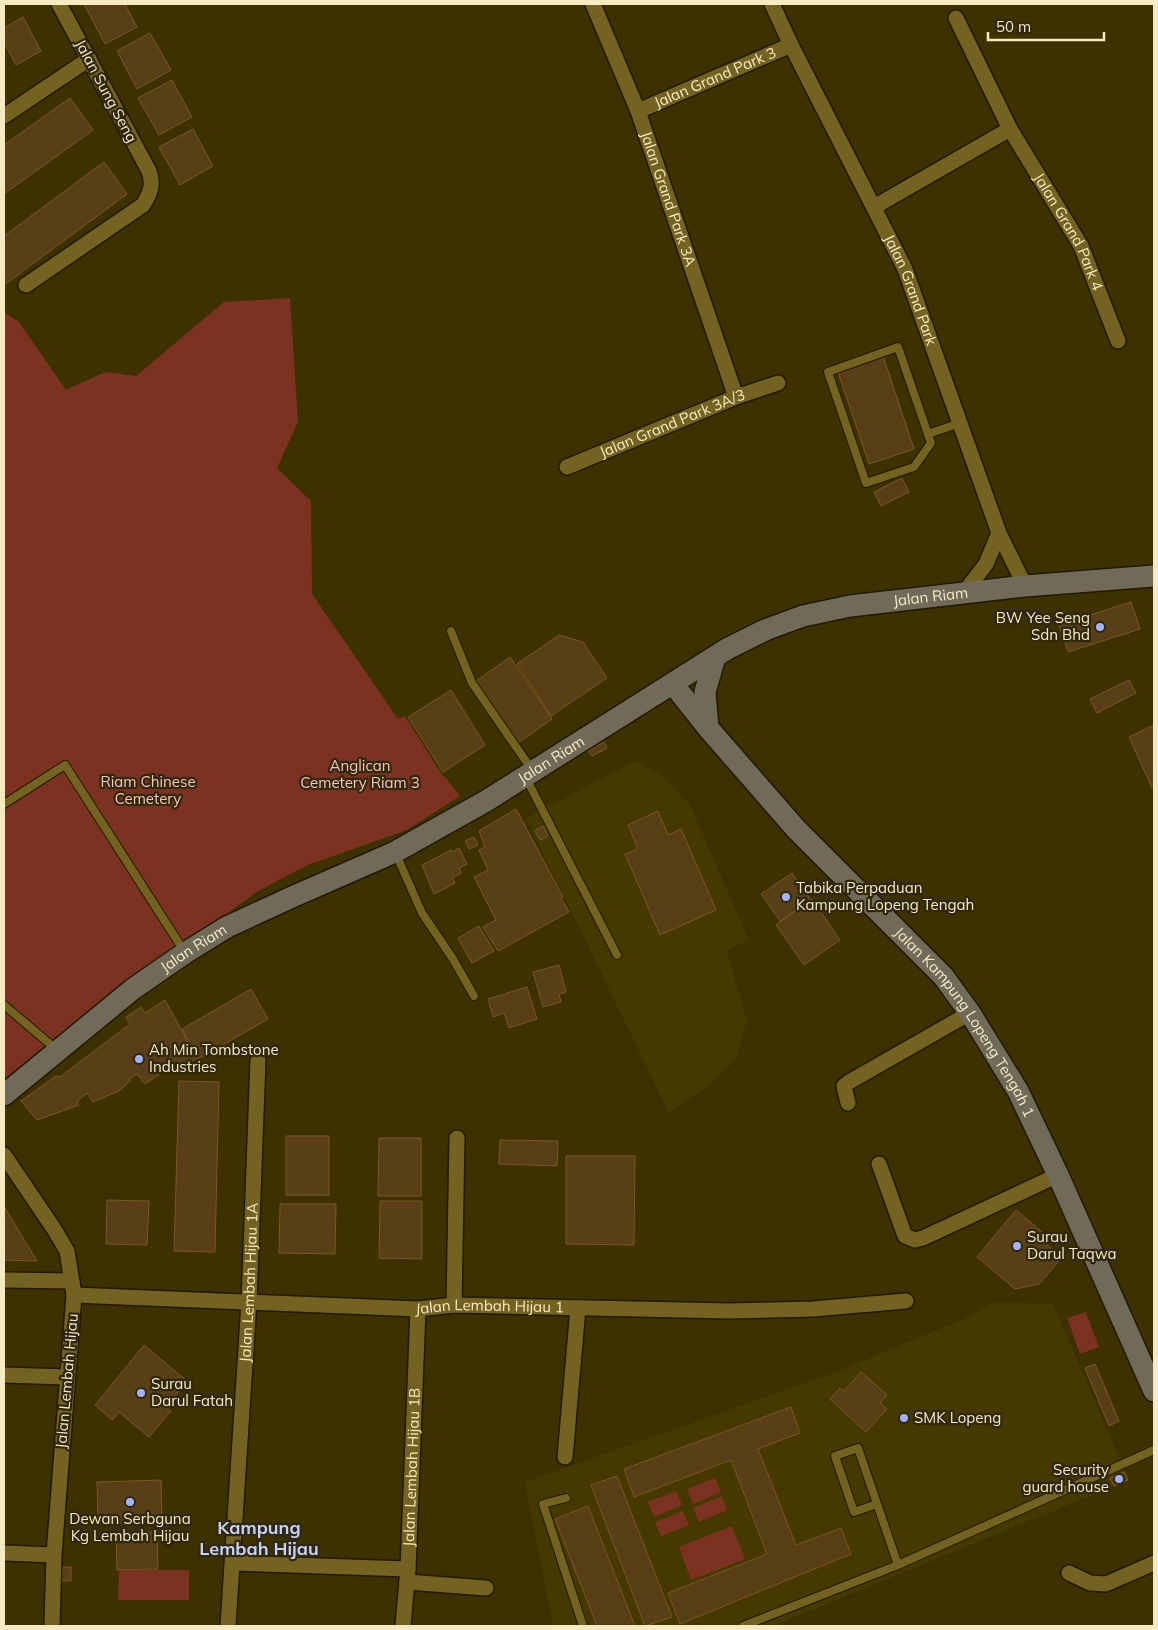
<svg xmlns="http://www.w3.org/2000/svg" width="1158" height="1630" viewBox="0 0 1158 1630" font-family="Mulish,sans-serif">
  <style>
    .built { fill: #453900 }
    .green { fill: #7c3220 }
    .building { fill: #593f18; stroke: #7c581e }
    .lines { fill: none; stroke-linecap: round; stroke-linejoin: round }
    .lane-casing { stroke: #201a01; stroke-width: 10 }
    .street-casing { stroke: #201a01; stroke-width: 18 }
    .secondary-casing { stroke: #201a01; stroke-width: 24 }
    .lane { stroke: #736220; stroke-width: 8 }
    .street { stroke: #736220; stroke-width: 15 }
    .secondary { stroke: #716a59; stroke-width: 21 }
    .poi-dot { fill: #a3b2fd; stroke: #2f280d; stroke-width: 2 }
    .labels { text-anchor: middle; stroke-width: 4.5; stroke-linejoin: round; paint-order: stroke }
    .street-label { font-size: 15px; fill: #f5eac2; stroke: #2f280d }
    .poi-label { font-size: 15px; fill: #f5eac2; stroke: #2f280d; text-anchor: start }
    .park-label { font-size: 15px; fill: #fdc4b6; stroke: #2f280d }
    .quarter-label { font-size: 18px; font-weight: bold; fill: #c6d0fb; stroke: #2f280d }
  </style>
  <rect width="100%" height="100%" fill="#3d3100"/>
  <!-- built -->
  <g class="built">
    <path d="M 635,761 L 662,775 L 690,805 L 749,940 L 727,951 L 747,1020 L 736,1060 L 709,1085 L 669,1113 L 526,818 Z"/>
    <path d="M 993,1302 L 1053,1304 L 1129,1480 L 773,1626 L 553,1626 L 525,1482 L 838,1371 L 968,1317 Z"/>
  </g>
  <!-- green -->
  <g class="green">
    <path d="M 290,298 L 298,422 L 277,468 L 311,501 L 312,594 L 398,719 L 405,716 L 442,775 L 446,778 L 460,796 L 407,830 L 308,865 L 258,891 L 56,1038 L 4,1079 L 4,312 L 19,322 L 66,390 L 105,372 L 136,376 L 224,302 Z"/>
    <path d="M 1086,1312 L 1099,1347 L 1080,1354 L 1067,1318 Z"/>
    <path d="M 715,1478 L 721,1492 L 693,1504 L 687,1489 Z"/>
    <path d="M 676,1491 L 682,1505 L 654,1517 L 648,1502 Z"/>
    <path d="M 722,1496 L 727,1510 L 699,1522 L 693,1508 Z"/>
    <path d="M 683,1511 L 689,1525 L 661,1536 L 655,1522 Z"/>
    <path d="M 732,1526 L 745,1559 L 691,1580 L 679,1547 Z"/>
    <path d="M 119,1570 L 189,1570 L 189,1600 L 118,1600 Z"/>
  </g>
  <!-- building -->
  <g class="building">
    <path d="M 84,4 L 125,4 L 137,27 L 105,44 Z"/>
    <path d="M 23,17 L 41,51 L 16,65 L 4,42 L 4,28 Z"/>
    <path d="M 150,33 L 171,70 L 137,89 L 117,51 Z"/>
    <path d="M 172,80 L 192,117 L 159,135 L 138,98 Z"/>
    <path d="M 70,98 L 93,130 L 4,194 L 4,145 Z"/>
    <path d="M 193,129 L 213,166 L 180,185 L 159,147 Z"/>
    <path d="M 104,162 L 127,194 L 4,285 L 4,236 Z"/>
    <path d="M 883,356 L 914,449 L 869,464 L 838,372 Z"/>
    <path d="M 902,478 L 909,492 L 881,506 L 874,492 Z"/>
    <path d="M 1131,602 L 1140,629 L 1068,652 L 1059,625 Z"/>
    <path d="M 559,635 L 583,642 L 607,678 L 551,716 L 517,664 Z"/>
    <path d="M 510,657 L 552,719 L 518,743 L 476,681 Z"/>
    <path d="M 1129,680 L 1136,693 L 1097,713 L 1090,699 Z"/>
    <path d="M 451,690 L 485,745 L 443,772 L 408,717 Z"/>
    <path d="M 1154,725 L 1154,787 L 1152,788 L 1129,737 Z"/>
    <path d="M 604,742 L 607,748 L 592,756 L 588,751 Z"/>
    <path d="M 516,809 L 563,897 L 561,898 L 569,912 L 498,951 L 483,927 L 496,920 L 474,877 L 488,870 L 479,850 L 485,847 L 479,831 Z"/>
    <path d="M 658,811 L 668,835 L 681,829 L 716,910 L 660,935 L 625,854 L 638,849 L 628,825 Z"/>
    <path d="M 543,826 L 548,836 L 540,840 L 535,831 Z"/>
    <path d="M 474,837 L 478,845 L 469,849 L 465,841 Z"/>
    <path d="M 459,848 L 467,864 L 459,868 L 461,873 L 452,878 L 455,883 L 434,894 L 422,865 L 451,850 L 452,852 Z"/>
    <path d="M 792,873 L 811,900 L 780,921 L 761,894 Z"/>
    <path d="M 812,899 L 840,940 L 804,965 L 776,925 Z"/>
    <path d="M 479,926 L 494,951 L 472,963 L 458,938 Z"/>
    <path d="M 559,965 L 566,992 L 559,994 L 561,1002 L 543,1007 L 533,972 Z"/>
    <path d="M 527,987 L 537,1019 L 509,1028 L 504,1013 L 493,1017 L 488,999 Z"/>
    <path d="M 251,989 L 268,1019 L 198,1059 L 182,1029 Z"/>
    <path d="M 165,1000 L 197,1058 L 184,1068 L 179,1061 L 145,1084 L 137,1074 L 129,1079 L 130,1081 L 119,1091 L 93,1102 L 87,1093 L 77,1102 L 79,1105 L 37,1120 L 21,1101 L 56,1076 L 60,1077 L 130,1024 L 126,1017 L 141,1007 L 145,1013 Z"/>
    <path d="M 179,1081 L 219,1082 L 215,1252 L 174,1251 Z"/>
    <rect x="286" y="1136" width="43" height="59"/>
    <path d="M 379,1138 L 421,1138 L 421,1196 L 378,1196 Z"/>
    <path d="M 500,1140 L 558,1141 L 557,1166 L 499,1164 Z"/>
    <path d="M 566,1156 L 635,1156 L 634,1245 L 566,1244 Z"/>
    <path d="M 107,1200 L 149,1201 L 147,1245 L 106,1244 Z"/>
    <path d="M 380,1201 L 422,1201 L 422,1259 L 379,1258 Z"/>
    <path d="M 280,1204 L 336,1204 L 335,1254 L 279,1253 Z"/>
    <path d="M 4,1206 L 37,1261 L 4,1260 Z"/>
    <path d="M 1016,1210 L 1047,1236 L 1043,1241 L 1056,1252 L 1054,1255 L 1060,1260 L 1039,1284 L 1015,1289 L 977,1257 Z"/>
    <path d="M 144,1345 L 187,1381 L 166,1407 L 171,1411 L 149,1437 L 119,1412 L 112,1420 L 95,1405 Z"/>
    <path d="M 1095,1364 L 1119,1421 L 1109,1426 L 1085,1368 Z"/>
    <path d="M 861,1372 L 887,1395 L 880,1403 L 887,1409 L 866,1432 L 830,1399 L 840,1388 L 844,1391 Z"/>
    <path d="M 791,1407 L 800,1433 L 758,1449 L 796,1545 L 841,1528 L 851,1554 L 680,1624 L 668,1593 L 767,1554 L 731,1460 L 634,1497 L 624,1469 Z"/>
    <path d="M 1124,1472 L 1128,1480 L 1114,1486 L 1110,1478 Z"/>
    <path d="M 617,1476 L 672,1617 L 645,1626 L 591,1485 Z"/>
    <path d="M 161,1480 L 162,1521 L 98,1524 L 97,1482 Z"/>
    <path d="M 588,1506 L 635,1626 L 597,1626 L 555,1519 Z"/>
    <path d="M 157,1532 L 158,1569 L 117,1570 L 116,1533 Z"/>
    <path d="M 63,1567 L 71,1567 L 71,1581 L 62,1581 Z"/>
  </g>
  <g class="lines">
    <!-- lane casing -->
    <g class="lane-casing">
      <g id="lane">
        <path d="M 898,347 L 931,443 L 914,467 L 866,483 L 828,372 Z"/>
        <path d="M 928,434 L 960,423"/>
        <path d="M 451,631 L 472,683 L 532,770"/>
        <path d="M 526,778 L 617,955"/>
        <path d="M 4,804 L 65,765 L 184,951"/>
        <path d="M 396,854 L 422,913 L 453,959 L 474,996"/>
        <path d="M 4,1005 L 57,1050"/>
        <path d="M 566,1498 L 543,1504 L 583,1626"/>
        <path d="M 877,1504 L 854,1512 L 835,1456 L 858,1448 L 898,1565"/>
        <path d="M 743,1626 L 898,1565 L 1154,1450"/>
      </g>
    </g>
    <!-- street casing -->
    <g class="street-casing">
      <g id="street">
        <path id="s1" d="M 593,4 L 638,111 L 736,397"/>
        <path id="s2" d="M 772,4 L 791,45 L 905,269 L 999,533 L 1025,586"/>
        <path id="s3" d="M 956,18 L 1010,129 L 1081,246 L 1118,341"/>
        <path id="s4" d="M 638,111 L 791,45"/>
        <path d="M 4,116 L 89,59"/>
        <path d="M 874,207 L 1010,129"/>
        <path d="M 26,285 L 143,205 C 150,194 154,184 149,171 L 59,4"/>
        <path id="s5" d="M 567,467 L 736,397 L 778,383"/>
        <path d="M 963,594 L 986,564 L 999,533"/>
        <path d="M 848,1103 L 844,1086 L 849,1082 L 970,1013"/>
        <path d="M 4,1155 L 54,1229 L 67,1251 L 74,1295 L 54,1555 L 52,1626"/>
        <path d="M 879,1164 L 905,1236 L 915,1240 L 923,1238 L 1058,1175"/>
        <path d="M 4,1280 L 72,1281"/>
        <path id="s6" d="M 74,1295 L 418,1309 L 454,1305 L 729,1311 L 813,1309 L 906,1301"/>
        <path d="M 454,1305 L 457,1138"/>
        <path d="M 4,1375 L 67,1377"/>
        <path d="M 565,1457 L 578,1308"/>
        <path d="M 4,1553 L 54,1555"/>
        <path d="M 233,1563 L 408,1569"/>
        <path d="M 1069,1573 L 1090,1583 L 1106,1584 L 1154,1563"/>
        <path d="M 407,1582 L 486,1588"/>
        <path id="s7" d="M 228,1626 L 249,1302 L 258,1060"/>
        <path id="s8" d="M 403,1626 L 408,1569 L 418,1309"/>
      </g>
    </g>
    <!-- secondary casing -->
    <g class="secondary-casing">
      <g id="secondary">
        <path id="s9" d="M 673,684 L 708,728 L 796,829 L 943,976 L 970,1013 L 1018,1091 L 1058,1175 L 1154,1391"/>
        <path d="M 708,728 L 705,692 L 715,657"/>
        <path id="s10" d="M 4,1095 L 133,989 L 185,953 L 227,927 L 292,897 L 395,852 L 486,801 L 727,649 L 765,630 L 803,616 L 850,606 L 1025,586 L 1154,576"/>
      </g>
    </g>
    <!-- lane -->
    <use href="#lane" class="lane"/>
    <!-- street -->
    <use href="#street" class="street"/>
    <!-- secondary -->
    <use href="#secondary" class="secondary"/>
  </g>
  <!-- markers -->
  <g class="poi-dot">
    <circle cx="1100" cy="627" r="5"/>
    <circle cx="786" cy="897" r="5"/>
    <circle cx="139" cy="1059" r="5"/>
    <circle cx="1017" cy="1246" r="5"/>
    <circle cx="141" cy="1393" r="5"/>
    <circle cx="904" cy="1418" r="5"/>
    <circle cx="1119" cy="1479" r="5"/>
    <circle cx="130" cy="1502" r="5"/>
  </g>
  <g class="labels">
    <!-- street labels -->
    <g class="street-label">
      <text dy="5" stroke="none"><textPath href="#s4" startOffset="84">Jalan Grand Park 3</textPath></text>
      <text transform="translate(106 91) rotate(62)" y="5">Jalan Sung Seng</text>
      <text dy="5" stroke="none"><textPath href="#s1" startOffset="209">Jalan Grand Park 3A</textPath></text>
      <text dy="5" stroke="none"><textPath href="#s3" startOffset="242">Jalan Grand Park 4</textPath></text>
      <text dy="5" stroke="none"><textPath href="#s2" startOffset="318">Jalan Grand Park</textPath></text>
      <text dy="5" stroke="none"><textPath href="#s5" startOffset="114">Jalan Grand Park 3A/3</textPath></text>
      <text dy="5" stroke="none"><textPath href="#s10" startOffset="1065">Jalan Riam</textPath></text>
      <text dy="5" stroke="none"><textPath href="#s10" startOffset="645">Jalan Riam</textPath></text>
      <text dy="5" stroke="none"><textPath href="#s10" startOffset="240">Jalan Riam</textPath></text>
      <text dy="5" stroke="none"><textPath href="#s9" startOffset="448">Jalan Kampung Lopeng Tengah 1</textPath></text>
      <text dy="5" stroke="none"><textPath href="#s7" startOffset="344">Jalan Lembah Hijau 1A</textPath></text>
      <text dy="5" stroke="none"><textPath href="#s6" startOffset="416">Jalan Lembah Hijau 1</textPath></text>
      <text transform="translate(67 1381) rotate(-85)" y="5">Jalan Lembah Hijau</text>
      <text dy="5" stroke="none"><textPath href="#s8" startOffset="159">Jalan Lembah Hijau 1B</textPath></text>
    </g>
    <!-- poi labels -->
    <g class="poi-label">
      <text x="1090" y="623" text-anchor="end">BW Yee Seng<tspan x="1090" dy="17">Sdn Bhd</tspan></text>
      <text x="796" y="893">Tabika Perpaduan<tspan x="796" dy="17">Kampung Lopeng Tengah</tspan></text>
      <text x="149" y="1055">Ah Min Tombstone<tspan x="149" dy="17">Industries</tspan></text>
      <text x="1027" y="1242">Surau<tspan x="1027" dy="17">Darul Taqwa</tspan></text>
      <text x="151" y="1389">Surau<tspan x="151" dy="17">Darul Fatah</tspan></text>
      <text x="914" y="1423">SMK Lopeng</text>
      <text x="1109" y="1475" text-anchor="end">Security<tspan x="1109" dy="17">guard house</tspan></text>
      <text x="130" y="1524" text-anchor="middle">Dewan Serbguna<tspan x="130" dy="17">Kg Lembah Hijau</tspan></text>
    </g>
    <!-- park labels -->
    <g class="park-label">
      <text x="360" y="771">Anglican<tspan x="360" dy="17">Cemetery Riam 3</tspan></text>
      <text x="148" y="787">Riam Chinese<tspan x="148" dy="17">Cemetery</tspan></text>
    </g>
    <!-- quarter labels -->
    <g class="quarter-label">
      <text x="259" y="1534">Kampung<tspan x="259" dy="21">Lembah Hijau</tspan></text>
    </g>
  </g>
  <!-- border -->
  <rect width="1158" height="1630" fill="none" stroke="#f5eac2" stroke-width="10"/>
  <!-- scale -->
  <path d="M988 32v8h116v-8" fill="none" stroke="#f5eac2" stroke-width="2.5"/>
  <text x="996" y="32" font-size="15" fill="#f5eac2" stroke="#2f280d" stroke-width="4" paint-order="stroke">50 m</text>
</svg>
